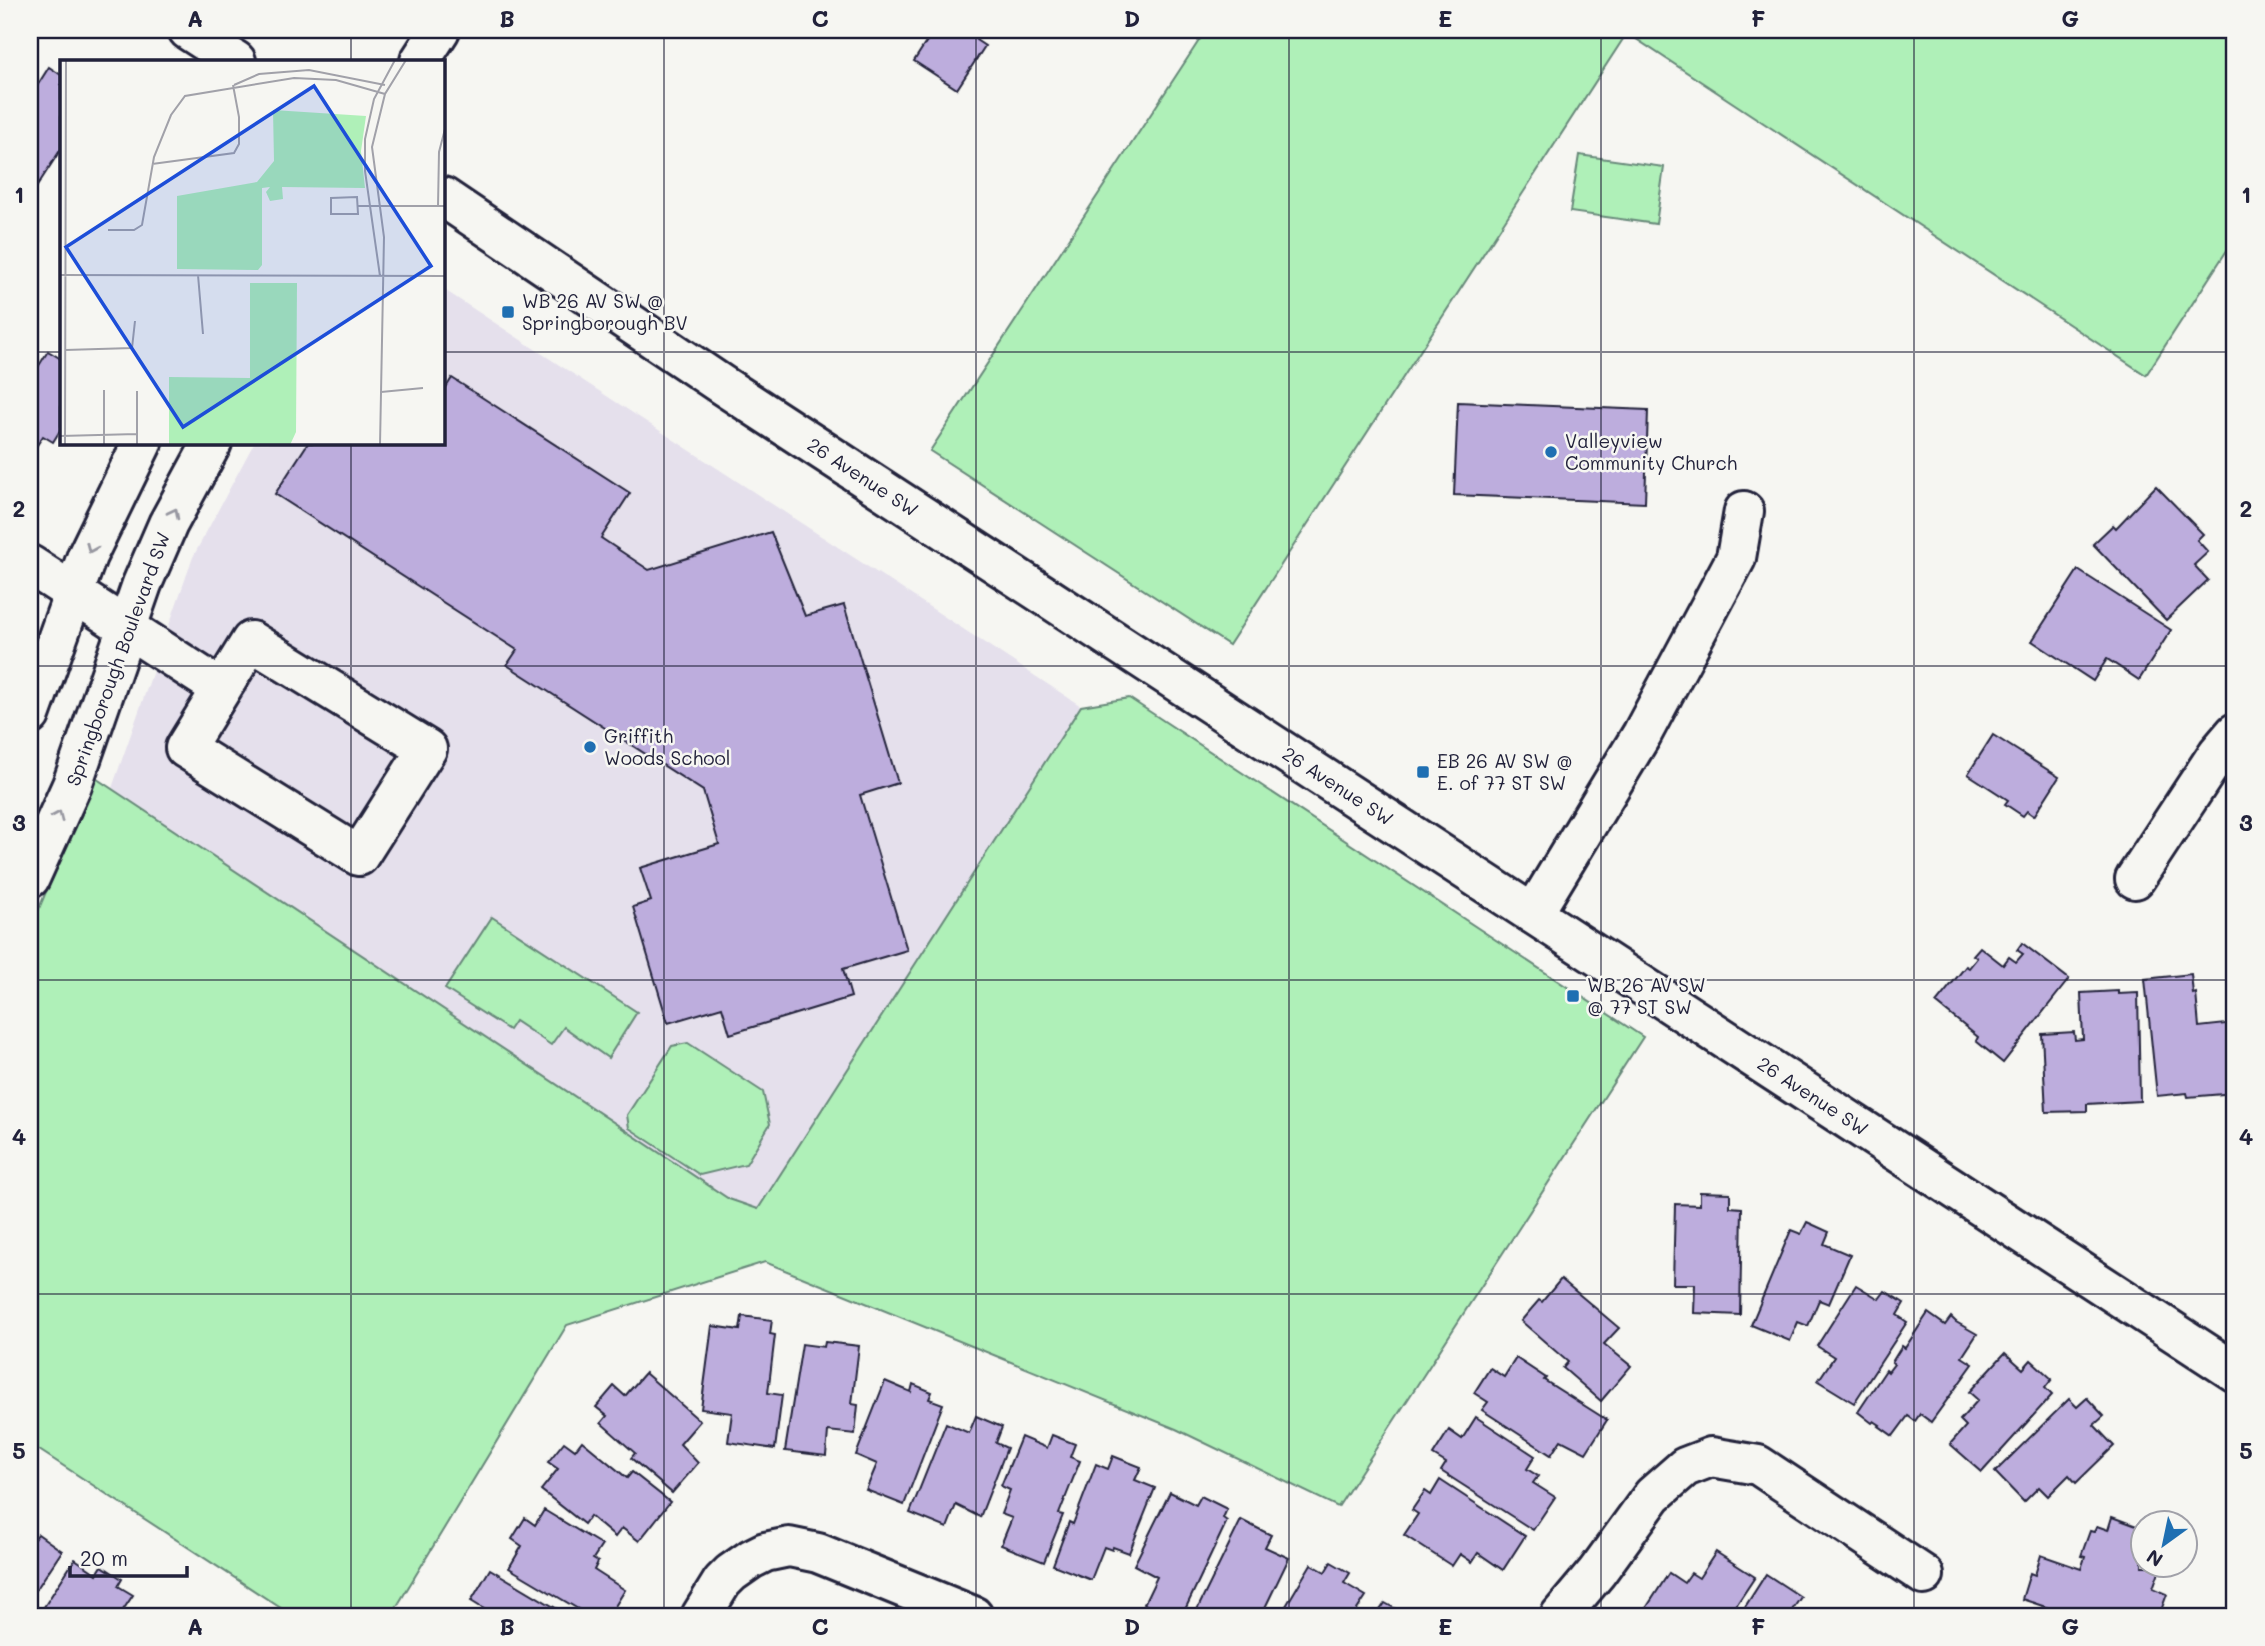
<svg xmlns="http://www.w3.org/2000/svg" width="2265" height="1646" viewBox="0 0 2265 1646" font-family="Mali,sans-serif">
  <style>
    .built { fill: #e5e0ec }
    .green { fill: #aff0b8; stroke: #68897a; stroke-width: 2 }
    .building { fill: #bdaddd; stroke: #22223b; stroke-width: 2 }
    .lines { fill: none; stroke-linecap: round; stroke-linejoin: round }
    .minor-casing { stroke: #22223b; stroke-width: 44 }
    .minor { stroke: #f6f6f2; stroke-width: 38 }
    .oneway { stroke: #9797a0 }
    .grid { fill: none; stroke: #22223b; stroke-width: 2; stroke-opacity: 0.55 }
    .poi-dot { fill: #1f6fb2; stroke: #f6f6f2; stroke-width: 2.5 }
    .labels { text-anchor: middle; stroke-width: 5; stroke-linejoin: round; paint-order: stroke }
    .poi-label { font-size: 19px; fill: #22223b; stroke: #f6f6f2; text-anchor: start }
    .street-label { font-size: 19px; fill: #22223b; stroke: #f6f6f2 }
    .inset-road { fill: none; stroke: #a1a1a9; stroke-width: 2 }
    .view { fill: #1d4ed8; fill-opacity: 0.15; stroke: #1d4ed8; stroke-width: 3.5 }
    .inset-edge { fill: none; stroke: #22223b; stroke-width: 3.5 }
    .neatline { fill: none; stroke: #22223b; stroke-width: 2.5 }
    .grid-label { font-size: 23px; text-anchor: middle; font-weight: bold; fill: #22223b }
  </style>
  <rect width="100%" height="100%" fill="#f6f6f2"/>
  <filter id="ink" filterUnits="userSpaceOnUse"><feTurbulence type="fractalNoise" baseFrequency=".0143" numOctaves="2"/><feDisplacementMap in="SourceGraphic" scale="14" xChannelSelector="R" yChannelSelector="G"/><feConvolveMatrix kernelMatrix="1 2 1 2 8 2 1 2 1" color-interpolation-filters="sRGB"/></filter>
  <g filter="url(#ink)">
    <!-- built -->
    <path class="built" d="M 443,289 L 1081,706 L 758,1209 L 729,1199 L 112,788 L 193,557 L 254,443 L 443,443 Z"/>
    <!-- green -->
    <g class="green">
      <path d="M 1206,30 L 2235,30 L 2235,238 L 2146,375 L 1627,33 L 1229,645 L 930,451 Z"/>
      <path d="M 1579,155 L 1664,167 L 1656,224 L 1570,212 Z"/>
      <path d="M 1129,698 L 1643,1037 L 1338,1507 L 1176,1429 L 765,1262 L 567,1325 L 391,1616 L 293,1616 L 30,1444 L 30,930 L 94,777 L 729,1199 L 758,1209 L 1081,706 Z"/>
      <path d="M 492,917 L 637,1012 L 608,1058 L 564,1027 L 551,1045 L 515,1021 L 509,1030 L 445,989 Z"/>
      <path d="M 688,1043 L 763,1092 L 770,1124 L 746,1164 L 700,1175 L 629,1128 L 627,1115 L 672,1046 Z"/>
    </g>
    <!-- building -->
    <g class="building">
      <path d="M 934,30 L 983,30 L 976,40 L 985,46 L 957,89 L 914,61 Z"/>
      <path d="M 49,67 L 61,75 L 61,149 L 34,191 L 30,189 L 30,97 Z"/>
      <path d="M 48,351 L 61,359 L 61,429 L 53,442 L 43,436 L 30,456 L 30,380 Z"/>
      <path d="M 452,378 L 630,493 L 601,538 L 649,570 L 771,532 L 805,616 L 844,605 L 898,783 L 860,795 L 907,950 L 843,969 L 851,997 L 730,1034 L 722,1007 L 668,1023 L 633,907 L 651,901 L 640,868 L 719,844 L 703,791 L 507,665 L 517,650 L 275,494 L 308,443 L 443,443 L 443,392 Z"/>
      <path d="M 1458,402 L 1648,410 L 1645,503 L 1454,495 Z"/>
      <path d="M 2156,486 L 2203,534 L 2197,540 L 2208,552 L 2194,565 L 2208,580 L 2166,620 L 2093,544 L 2113,525 L 2116,528 Z"/>
      <path d="M 2078,570 L 2171,630 L 2139,680 L 2107,659 L 2093,681 L 2032,641 Z"/>
      <path d="M 1993,735 L 2059,777 L 2034,816 L 2027,811 L 2023,816 L 2005,804 L 2008,800 L 1968,774 Z"/>
      <path d="M 2022,943 L 2069,979 L 2003,1063 L 1976,1041 L 1978,1037 L 1936,1003 L 1966,966 L 1969,968 L 1977,958 L 1973,955 L 1980,947 L 2003,965 L 2009,957 L 2016,962 L 2023,954 L 2017,950 Z"/>
      <path d="M 2191,974 L 2193,994 L 2196,993 L 2199,1027 L 2235,1023 L 2235,1093 L 2188,1097 L 2187,1093 L 2157,1096 L 2145,979 Z"/>
      <path d="M 2118,991 L 2118,994 L 2138,993 L 2140,1101 L 2087,1104 L 2087,1111 L 2046,1112 L 2042,1034 L 2074,1032 L 2075,1040 L 2083,1039 L 2081,993 Z"/>
      <path d="M 1700,1192 L 1730,1193 L 1730,1207 L 1742,1208 L 1740,1315 L 1694,1313 L 1695,1284 L 1673,1284 L 1675,1204 L 1700,1205 Z"/>
      <path d="M 1807,1222 L 1829,1232 L 1824,1244 L 1850,1255 L 1829,1304 L 1819,1300 L 1808,1326 L 1798,1322 L 1790,1341 L 1751,1325 L 1791,1230 L 1801,1234 Z"/>
      <path d="M 1561,1279 L 1619,1328 L 1604,1344 L 1631,1366 L 1601,1401 L 1563,1368 L 1568,1362 L 1521,1321 L 1539,1300 L 1542,1302 Z"/>
      <path d="M 1856,1285 L 1879,1299 L 1885,1291 L 1904,1303 L 1897,1315 L 1907,1322 L 1854,1403 L 1818,1381 L 1834,1357 L 1817,1346 Z"/>
      <path d="M 1928,1313 L 1945,1325 L 1951,1317 L 1956,1322 L 1977,1334 L 1962,1357 L 1973,1364 L 1931,1422 L 1920,1414 L 1915,1421 L 1908,1416 L 1893,1436 L 1879,1426 L 1880,1425 L 1874,1421 L 1872,1423 L 1858,1412 L 1886,1370 L 1888,1372 L 1894,1364 L 1892,1362 L 1902,1346 L 1905,1348 Z"/>
      <path d="M 742,1316 L 772,1320 L 770,1334 L 775,1335 L 768,1393 L 782,1395 L 775,1449 L 728,1442 L 732,1413 L 701,1409 L 712,1326 L 740,1330 Z"/>
      <path d="M 825,1342 L 859,1346 L 852,1404 L 858,1405 L 855,1434 L 828,1431 L 826,1456 L 785,1451 L 802,1344 L 824,1347 Z"/>
      <path d="M 2005,1353 L 2023,1369 L 2031,1360 L 2052,1379 L 2045,1388 L 2052,1395 L 1982,1472 L 1950,1444 L 1966,1426 L 1960,1420 L 1978,1400 L 1969,1392 Z"/>
      <path d="M 1516,1358 L 1546,1378 L 1544,1380 L 1607,1420 L 1586,1453 L 1561,1440 L 1551,1455 L 1482,1410 L 1488,1402 L 1474,1393 L 1490,1368 L 1504,1377 Z"/>
      <path d="M 645,1373 L 700,1421 L 680,1444 L 698,1463 L 672,1493 L 631,1458 L 635,1453 L 601,1423 L 607,1416 L 596,1407 L 614,1386 L 625,1396 Z"/>
      <path d="M 885,1381 L 911,1392 L 913,1384 L 932,1392 L 929,1399 L 943,1404 L 904,1505 L 866,1490 L 877,1464 L 856,1455 Z"/>
      <path d="M 2087,1398 L 2104,1416 L 2094,1425 L 2114,1446 L 2076,1483 L 2069,1475 L 2048,1496 L 2039,1487 L 2024,1502 L 1995,1472 L 2069,1399 L 2077,1407 Z"/>
      <path d="M 976,1416 L 1002,1427 L 996,1443 L 1007,1448 L 980,1517 L 956,1505 L 947,1528 L 910,1513 L 946,1423 L 969,1433 Z"/>
      <path d="M 1476,1417 L 1535,1456 L 1527,1469 L 1538,1476 L 1533,1483 L 1555,1497 L 1533,1530 L 1441,1471 L 1446,1463 L 1433,1455 L 1449,1430 L 1462,1439 Z"/>
      <path d="M 1052,1435 L 1075,1444 L 1070,1457 L 1080,1461 L 1059,1514 L 1063,1515 L 1044,1562 L 1001,1545 L 1012,1518 L 1001,1514 L 1010,1490 L 1001,1486 L 1021,1437 L 1047,1448 Z"/>
      <path d="M 582,1441 L 627,1478 L 632,1472 L 670,1502 L 639,1541 L 622,1528 L 615,1537 L 590,1516 L 584,1524 L 541,1490 L 558,1469 L 548,1462 L 564,1442 L 575,1450 Z"/>
      <path d="M 1113,1456 L 1141,1467 L 1135,1480 L 1155,1488 L 1129,1553 L 1113,1547 L 1112,1550 L 1104,1547 L 1091,1580 L 1053,1565 L 1069,1522 L 1073,1524 L 1096,1464 L 1108,1469 Z"/>
      <path d="M 1440,1480 L 1525,1536 L 1503,1570 L 1478,1553 L 1472,1562 L 1460,1554 L 1452,1566 L 1404,1535 L 1418,1514 L 1412,1510 L 1425,1491 L 1431,1495 Z"/>
      <path d="M 1170,1492 L 1196,1505 L 1201,1496 L 1227,1509 L 1223,1518 L 1227,1521 L 1182,1616 L 1169,1616 L 1144,1604 L 1157,1577 L 1134,1565 Z"/>
      <path d="M 544,1510 L 602,1545 L 593,1559 L 598,1562 L 594,1570 L 625,1590 L 609,1616 L 590,1616 L 509,1568 L 522,1546 L 512,1539 L 525,1518 L 535,1525 Z"/>
      <path d="M 2112,1517 L 2142,1528 L 2142,1566 L 2161,1566 L 2153,1588 L 2167,1594 L 2159,1616 L 2072,1616 L 2022,1599 L 2030,1573 L 2035,1575 L 2041,1555 L 2081,1569 L 2085,1557 L 2081,1556 L 2090,1531 L 2094,1532 L 2097,1526 L 2108,1530 Z"/>
      <path d="M 1241,1520 L 1271,1535 L 1265,1547 L 1289,1558 L 1261,1616 L 1194,1616 Z"/>
      <path d="M 38,1534 L 62,1551 L 30,1599 L 30,1536 L 34,1539 Z"/>
      <path d="M 1716,1552 L 1755,1577 L 1729,1616 L 1641,1616 L 1669,1573 L 1684,1583 L 1691,1573 L 1699,1578 Z"/>
      <path d="M 75,1559 L 97,1574 L 102,1566 L 122,1579 L 118,1586 L 133,1595 L 119,1616 L 33,1616 L 38,1608 L 42,1610 Z"/>
      <path d="M 1331,1562 L 1350,1573 L 1344,1583 L 1366,1596 L 1353,1616 L 1280,1616 L 1311,1564 L 1325,1572 Z"/>
      <path d="M 490,1569 L 569,1616 L 480,1616 L 484,1609 L 471,1601 Z"/>
      <path d="M 1766,1574 L 1801,1597 L 1788,1616 L 1744,1616 L 1746,1612 L 1743,1610 Z"/>
      <path d="M 1385,1603 L 1408,1616 L 1372,1616 L 1375,1611 L 1378,1613 Z"/>
    </g>
    <g class="lines">
      <!-- minor casing -->
      <g class="minor-casing">
        <g id="minor">
          <path d="M 188,30 L 236,61"/>
          <path d="M 420,61 L 440,30"/>
          <path d="M 443,197 L 722,385 L 2235,1372"/>
          <path d="M 30,565 L 220,688"/>
          <path d="M 251,641 L 427,749 L 359,856 L 185,748 Z"/>
          <path d="M 30,715 L 87,556 L 142,443"/>
          <path d="M 30,878 L 72,785 L 142,584 L 168,524 L 212,443"/>
          <path d="M 2135,879 L 2218,753 L 2235,733"/>
          <path d="M 1533,914 L 1642,734 L 1736,558 L 1744,511"/>
          <path d="M 701,1616 L 722,1582 L 731,1573 L 751,1559 L 765,1552 L 789,1547 L 818,1553 L 973,1616"/>
          <path d="M 1560,1616 L 1597,1572 L 1653,1495 L 1685,1467 L 1711,1457 L 1758,1465 L 1924,1575"/>
        </g>
      </g>
      <!-- minor -->
      <use href="#minor" class="minor"/>
    </g>
    <!-- one-way arrows -->
    <defs><path id="oneway-chevron" d="M-2-3.5L2.5 0L-2 3.5" fill="none" stroke-width="1.6" stroke-linecap="round" stroke-linejoin="round" transform="scale(1.75)"/></defs>
    <g class="oneway">
      <use href="#oneway-chevron" transform="translate(174 513) rotate(-63)"/>
      <use href="#oneway-chevron" transform="translate(91 548) rotate(113)"/>
      <use href="#oneway-chevron" transform="translate(58 816) rotate(-66)"/>
    </g>
  </g>
  <!-- grid -->
  <path class="grid" d="M 351,30 L 351,61M 664,30 L 664,1616M 976,30 L 976,1616M 1289,30 L 1289,1616M 1601,30 L 1601,1616M 1914,30 L 1914,1616M 30,352 L 61,352M 443,352 L 2235,352M 351,443 L 351,1616M 30,666 L 2235,666M 30,980 L 2235,980M 30,1294 L 2235,1294"/>
  <!-- markers -->
  <g class="poi-dot">
    <rect x="501" y="305" width="14" height="14" rx="3.5"/>
    <circle cx="1551" cy="452" r="7"/>
    <circle cx="590" cy="747" r="7"/>
    <rect x="1416" y="765" width="14" height="14" rx="3.5"/>
    <rect x="1566" y="989" width="14" height="14" rx="3.5"/>
  </g>
  <g class="labels">
    <!-- poi labels -->
    <g class="poi-label">
      <text x="522" y="308">WB 26 AV SW @<tspan x="522" dy="22">Springborough BV</tspan></text>
      <text x="1565" y="448">Valleyview<tspan x="1565" dy="22">Community Church</tspan></text>
      <text x="604" y="743">Griffith<tspan x="604" dy="22">Woods School</tspan></text>
      <text x="1437" y="768">EB 26 AV SW @<tspan x="1437" dy="22">E. of 77 ST SW</tspan></text>
      <text x="1587" y="992">WB 26 AV SW<tspan x="1587" dy="22">@ 77 ST SW</tspan></text>
    </g>
    <!-- street labels -->
    <g class="street-label">
      <text transform="translate(863 477) rotate(33)" y="7">26 Avenue SW</text>
      <text transform="translate(118 659) rotate(-70)" y="7">Springborough Boulevard SW</text>
      <text transform="translate(1338 786) rotate(33)" y="7">26 Avenue SW</text>
      <text transform="translate(1813 1096) rotate(33)" y="7">26 Avenue SW</text>
    </g>
  </g>
  <!-- overview -->
  <g transform="translate(60 60)">
    <rect width="385" height="385" fill="#f6f6f2"/>
    <path d="M 213,50 L 306,56 L 301,91 L 305,128 L 222,127 L 223,139 L 210,141 L 206,132 L 210,127 L 202,128 L 202,205 L 198,210 L 117,209 L 117,136 L 197,122 L 214,101 ZM 190,223 L 237,223 L 236,372 L 230,385 L 109,385 L 109,317 L 190,318 Z" fill="#aff0b8"/>
    <path class="inset-road" d="M 174,25 L 199,14 L 249,10 L 325,25M 92,104 L 174,93 L 179,84 L 179,57 L 173,25M 297,137 L 298,154 L 271,154 L 271,138 ZM 298,146 L 385,146M 378,146 L 379,92 L 385,69M 48,170 L 74,170 L 82,165 L 94,97 L 111,55 L 125,36 L 234,18 L 276,20 L 325,34M 0,215 L 385,216M 138,215 L 143,274M 320,216 L 305,111 L 305,79 L 314,39 L 335,0M 5,290 L 72,288 L 75,261M 77,331 L 77,385M 321,332 L 363,328M 0,376 L 77,374M 5,385 L 6,0M 44,385 L 44,330M 320,385 L 324,177 L 312,87 L 325,34 L 346,0"/>
    <path class="view" d="M 254,26 L 371,206 L 123,367 L 6,187 Z"/>
    <rect width="385" height="385" class="inset-edge"/>
  </g>
  <!-- margin -->
  <rect width="2265" height="1646" fill="none" stroke="#f6f6f2" stroke-width="77"/>
  <!-- north arrow -->
  <g transform="translate(2164 1544) rotate(213)"><circle r="33" fill="#f6f6f2" stroke="#a1a1a9" stroke-width="2"/>
  <path d="M0-5L12 26L0 18L-12 26Z" fill="#1f6fb2"/>
  <text y="-10" font-size="19" font-weight="bold" text-anchor="middle" fill="#22223b">N</text>
  </g>
  <!-- scale -->
  <path d="M70 1566v10h117v-10" fill="none" stroke="#22223b" stroke-width="3.5"/>
  <text x="80" y="1566" font-size="21" fill="#22223b" stroke="#f6f6f2" stroke-width="5" paint-order="stroke">20 m</text>
  <rect x="38" y="38" width="2188" height="1570" class="neatline"/>
  <g class="grid-label">
    <text x="195" y="27">A</text>
    <text x="507" y="27">B</text>
    <text x="820" y="27">C</text>
    <text x="1132" y="27">D</text>
    <text x="1445" y="27">E</text>
    <text x="1758" y="27">F</text>
    <text x="2070" y="27">G</text>
    <text x="19" y="203">1</text>
    <text x="2246" y="203">1</text>
    <text x="19" y="517">2</text>
    <text x="2246" y="517">2</text>
    <text x="19" y="831">3</text>
    <text x="2246" y="831">3</text>
    <text x="19" y="1145">4</text>
    <text x="2246" y="1145">4</text>
    <text x="19" y="1459">5</text>
    <text x="2246" y="1459">5</text>
    <text x="195" y="1635">A</text>
    <text x="507" y="1635">B</text>
    <text x="820" y="1635">C</text>
    <text x="1132" y="1635">D</text>
    <text x="1445" y="1635">E</text>
    <text x="1758" y="1635">F</text>
    <text x="2070" y="1635">G</text>
  </g>
</svg>
